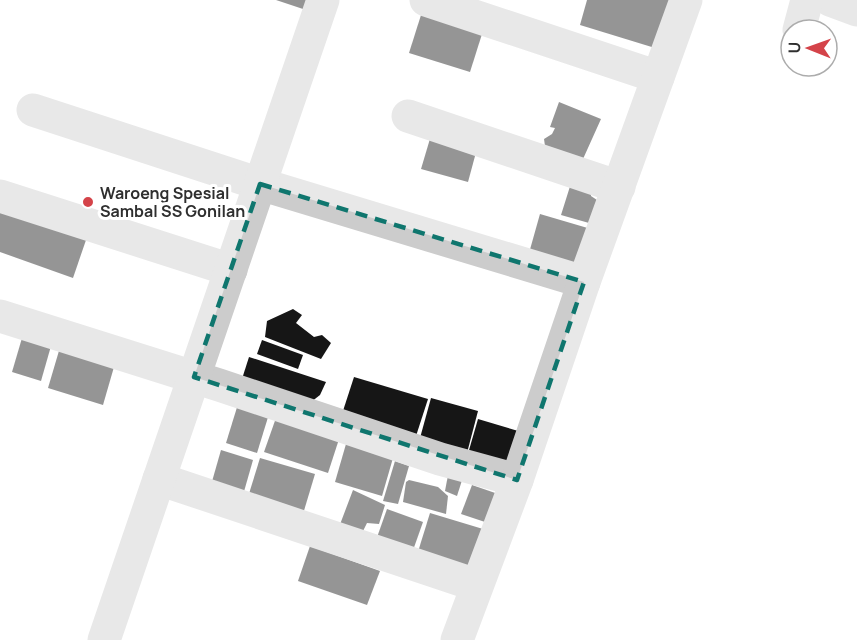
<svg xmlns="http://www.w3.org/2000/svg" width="857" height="640" viewBox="0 0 857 640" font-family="Manrope,sans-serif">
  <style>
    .building { fill: #161616 }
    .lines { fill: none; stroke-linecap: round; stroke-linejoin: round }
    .minor { stroke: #ccc; stroke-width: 33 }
    .marked { fill: none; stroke: #0f766e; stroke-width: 4.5; stroke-dasharray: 12 8; stroke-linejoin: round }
    .poi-dot { fill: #d44349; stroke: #fff; stroke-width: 2 }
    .labels { text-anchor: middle; stroke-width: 6; stroke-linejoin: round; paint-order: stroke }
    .poi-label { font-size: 16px; font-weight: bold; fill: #2f2f2f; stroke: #fff; text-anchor: start }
  </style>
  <rect width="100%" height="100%" fill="#fff"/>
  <!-- building -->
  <g class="building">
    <path d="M 276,0 L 309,0 L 306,10 Z"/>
    <path d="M 587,0 L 670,0 L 655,48 L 580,25 Z"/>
    <path d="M 421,15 L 482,34 L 470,72 L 409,53 Z"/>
    <path d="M 559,102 L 601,119 L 583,159 L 545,146 L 544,139 L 552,134 L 555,128 L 550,127 Z"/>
    <path d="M 432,132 L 478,145 L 468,182 L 421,169 Z"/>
    <path d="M 572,180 L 590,186 L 591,196 L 603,204 L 596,225 L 561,215 Z"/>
    <path d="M 0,210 L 86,240 L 73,278 L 0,252 Z"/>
    <path d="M 540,214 L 591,229 L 580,268 L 529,253 Z"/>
    <path d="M 293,309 L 302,315 L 296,323 L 314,337 L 322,335 L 331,343 L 321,359 L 265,337 L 267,321 Z"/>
    <path d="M 22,338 L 51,346 L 41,381 L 12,372 Z"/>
    <path d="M 262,340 L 303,355 L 298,369 L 257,354 Z"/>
    <path d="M 61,344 L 116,360 L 103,405 L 48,388 Z"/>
    <path d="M 249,357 L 326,382 L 320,395 L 311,402 L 241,382 Z"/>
    <path d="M 354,377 L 428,399 L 416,436 L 341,417 Z"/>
    <path d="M 431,398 L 478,411 L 467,453 L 420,438 Z"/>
    <path d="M 238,404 L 269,414 L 257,453 L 226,443 Z"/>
    <path d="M 277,415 L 341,433 L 328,473 L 264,452 Z"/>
    <path d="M 478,419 L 525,433 L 515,470 L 467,457 Z"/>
    <path d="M 346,444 L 393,458 L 382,496 L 335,482 Z"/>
    <path d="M 221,450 L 253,460 L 243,495 L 211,485 Z"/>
    <path d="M 260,458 L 315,474 L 303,514 L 248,497 Z"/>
    <path d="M 395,461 L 409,466 L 398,504 L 383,501 Z"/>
    <path d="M 449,470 L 464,474 L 457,496 L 445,491 Z"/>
    <path d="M 409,480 L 438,487 L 448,496 L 446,514 L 403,502 L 406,482 Z"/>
    <path d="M 472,485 L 501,495 L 491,524 L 461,514 Z"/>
    <path d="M 353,490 L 385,505 L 379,524 L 367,523 L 361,535 L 339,527 Z"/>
    <path d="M 387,509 L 423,522 L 411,556 L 375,543 Z"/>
    <path d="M 430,513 L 483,529 L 470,571 L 417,555 Z"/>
    <path d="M 310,546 L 380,571 L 367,605 L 298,581 Z"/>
  </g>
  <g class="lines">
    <!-- minor -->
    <g class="minor">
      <path d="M 426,0 L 658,77"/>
      <path d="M 830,0 L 857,10"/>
      <path d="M 799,30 L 807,0"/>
      <path d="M 33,110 L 260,184 L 584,282"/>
      <path d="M 408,116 L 619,187"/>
      <path d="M 0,196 L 231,270"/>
      <path d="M 0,316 L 219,385 L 440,459 L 517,480"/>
      <path d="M 159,479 L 476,585"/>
      <path d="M 104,640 L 323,0"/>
      <path d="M 457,640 L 517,480 L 584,282 L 686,0"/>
    </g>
  </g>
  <!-- marked area -->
  <path d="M0 0H857V640H0ZM 260,184 L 584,282 L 517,480 L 194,377 Z" fill="#fff" fill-opacity=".55" fill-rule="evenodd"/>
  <path class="marked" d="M 260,184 L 584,282 L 517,480 L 194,377 Z"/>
  <!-- markers -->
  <circle class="poi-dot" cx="88" cy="202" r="6"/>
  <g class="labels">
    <!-- poi labels -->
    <g class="poi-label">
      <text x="100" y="199">Waroeng Spesial<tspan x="100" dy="18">Sambal SS Gonilan</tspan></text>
    </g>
  </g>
  <!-- north arrow -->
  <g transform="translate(809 48) rotate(271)"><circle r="28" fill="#ffffff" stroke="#acacac" stroke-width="1.5"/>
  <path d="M0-4.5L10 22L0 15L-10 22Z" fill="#d44349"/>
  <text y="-9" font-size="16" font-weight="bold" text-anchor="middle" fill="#2f2f2f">U</text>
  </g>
</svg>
